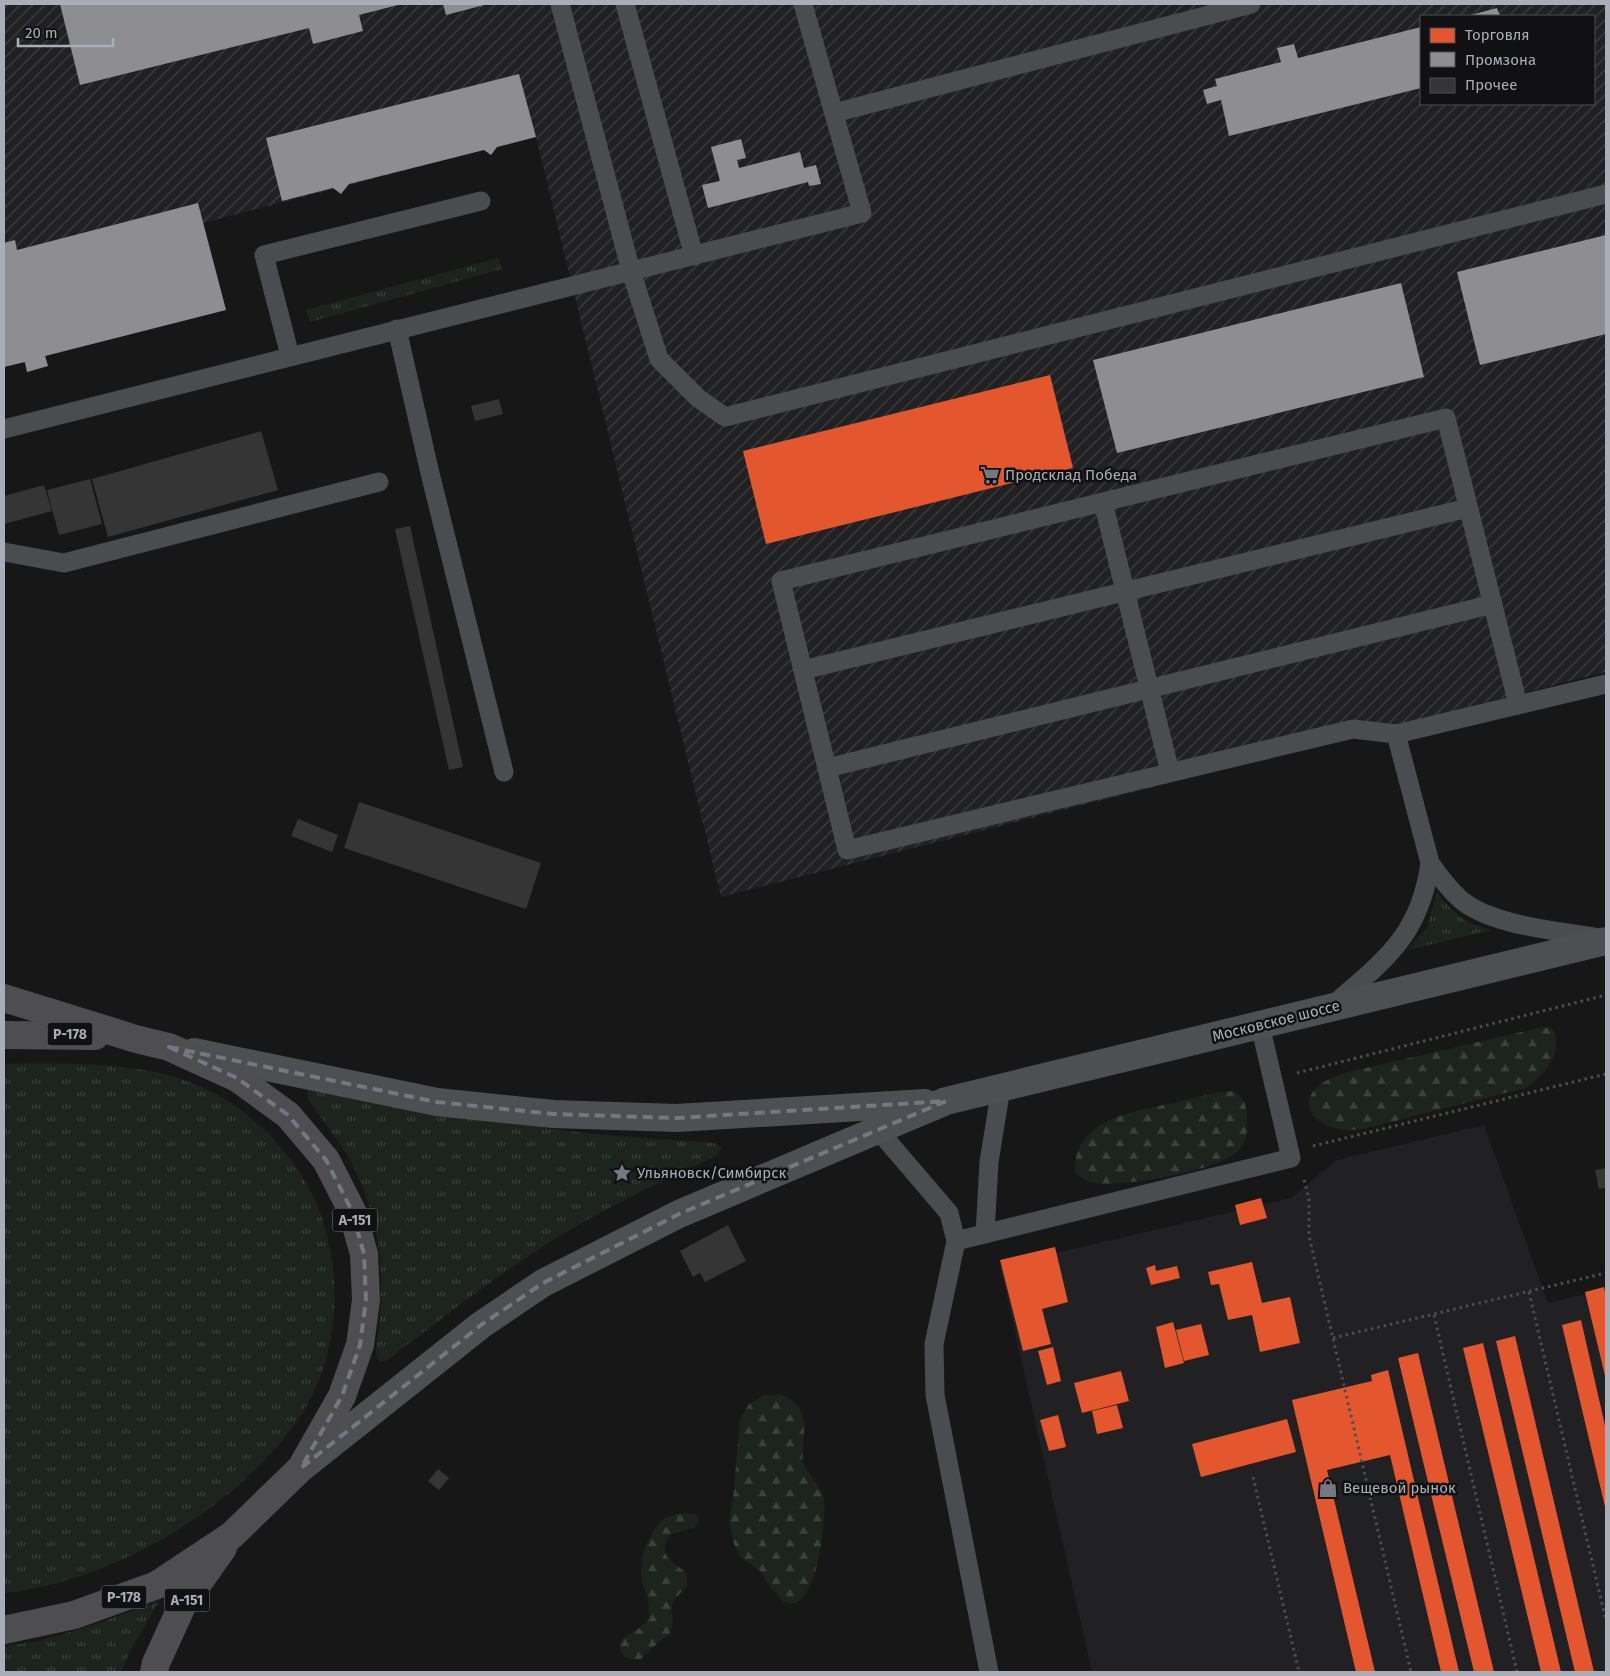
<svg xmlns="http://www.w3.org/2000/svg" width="1610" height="1676" viewBox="0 0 1610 1676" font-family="'Fira Sans',sans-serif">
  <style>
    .built { fill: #212123 }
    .industrial { fill: url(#industrial-furrows); fill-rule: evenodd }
    .grass { fill: url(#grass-tufts) }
    .forest { fill: url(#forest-firs) }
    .shops { fill: #e4572e }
    .industry { fill: #8d8d92 }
    .building { fill: #353536 }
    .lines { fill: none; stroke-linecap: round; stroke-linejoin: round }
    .path { stroke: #4d4e52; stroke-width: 3; stroke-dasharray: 2.5 4; stroke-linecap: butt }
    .lane { stroke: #4b4c50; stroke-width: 19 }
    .primary { stroke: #4d4f52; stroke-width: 28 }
    .highway { stroke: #4e4e51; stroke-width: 28 }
    .marked { fill: none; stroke: #757880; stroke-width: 4; stroke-dasharray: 10 6; stroke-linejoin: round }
    .labels { text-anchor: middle; stroke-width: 5; stroke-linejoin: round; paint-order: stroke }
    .shield { fill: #111113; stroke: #7b7e86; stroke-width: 1 }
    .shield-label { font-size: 14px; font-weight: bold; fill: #a8adb8 }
    .poi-label { font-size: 15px; fill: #a8adb8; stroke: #111113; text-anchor: start }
    .street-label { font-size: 15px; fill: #a8adb8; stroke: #111113 }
  </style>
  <defs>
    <pattern id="industrial-furrows" width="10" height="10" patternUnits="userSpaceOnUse" patternTransform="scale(1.25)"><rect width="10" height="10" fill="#212123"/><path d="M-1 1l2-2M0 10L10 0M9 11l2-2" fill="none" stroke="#3e3f41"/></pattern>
    <pattern id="grass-tufts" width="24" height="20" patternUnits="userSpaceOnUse" patternTransform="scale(1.25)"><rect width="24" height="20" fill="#1d241e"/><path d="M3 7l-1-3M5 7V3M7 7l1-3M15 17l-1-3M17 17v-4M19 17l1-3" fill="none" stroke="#3b413d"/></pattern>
    <pattern id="forest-firs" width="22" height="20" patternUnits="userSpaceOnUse" patternTransform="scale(1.25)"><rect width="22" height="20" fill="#1d241e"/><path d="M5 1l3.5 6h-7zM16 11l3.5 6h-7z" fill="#3b413d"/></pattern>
  </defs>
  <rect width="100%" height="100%" fill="#171717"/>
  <!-- built -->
  <path class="built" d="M 1484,1125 L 1548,1303 L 1606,1289 L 1606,1672 L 1092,1672 L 1000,1266 L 1291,1198 L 1337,1160 Z"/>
  <!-- industrial -->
  <path class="industrial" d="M 4,4 L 1606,4 L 1606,672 L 721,897 L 536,137 L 497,147 L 491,155 L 484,150 L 203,223 L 226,310 L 46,356 L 48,366 L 27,372 L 24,362 L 4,367 ZM 1421,16 L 1594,16 L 1594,104 L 1421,104 Z"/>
  <!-- grass -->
  <g class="grass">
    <path d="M 498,258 L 502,269 L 310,322 L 306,310 Z"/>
    <path d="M 1437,892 C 1455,915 1463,923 1492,930 L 1407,950 L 1427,927 Z"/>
    <path d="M 4,1064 C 58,1063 137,1062 187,1081 C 235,1098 275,1134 302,1176 C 319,1202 327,1230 332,1260 C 340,1313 330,1370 301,1415 C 240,1507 113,1582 4,1593 Z"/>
    <path d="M 308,1089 L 539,1127 L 593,1134 L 715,1143 L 720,1146 L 721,1149 L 714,1157 C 650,1186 586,1217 527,1257 C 478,1289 433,1326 387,1360 L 381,1362 L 377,1359 L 376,1351 C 386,1278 384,1221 347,1155 C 335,1135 320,1117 307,1098 Z"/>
    <path d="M 159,1601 L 131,1649 L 121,1672 L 4,1672 L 4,1646 L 39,1641 L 87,1627 Z"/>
  </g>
  <!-- forest -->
  <g class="forest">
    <path d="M 1543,1027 L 1552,1028 C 1565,1051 1544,1076 1526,1088 C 1487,1097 1449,1107 1410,1117 C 1390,1122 1368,1130 1347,1130 C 1328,1130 1300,1115 1312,1093 C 1319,1081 1333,1078 1344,1073 Z"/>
    <path d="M 1233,1091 C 1244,1097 1246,1104 1247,1116 C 1248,1129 1247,1142 1238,1151 C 1218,1171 1118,1189 1090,1182 C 1083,1180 1080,1177 1075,1172 C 1073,1119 1133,1112 1172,1103 C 1192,1099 1213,1092 1233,1091 Z"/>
    <path d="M 780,1394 C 808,1407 805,1421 803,1448 C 803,1453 802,1459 803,1463 C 809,1477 821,1484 824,1499 C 826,1519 818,1597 795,1603 C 792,1604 787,1602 784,1602 L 770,1587 L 761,1572 L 741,1557 L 734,1544 L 729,1521 L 733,1499 L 740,1419 L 749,1404 L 763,1396 Z"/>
    <path d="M 687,1513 L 697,1515 L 699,1521 L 695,1527 L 669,1535 C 657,1558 673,1560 687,1574 L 687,1586 L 674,1600 L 671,1611 L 673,1621 L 670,1634 L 660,1641 L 640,1660 C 633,1660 626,1659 622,1653 C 614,1640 628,1635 637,1630 C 641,1627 645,1622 649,1619 C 650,1598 647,1599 642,1581 C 637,1563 650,1524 668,1517 C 674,1514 681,1514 687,1513 Z"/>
  </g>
  <!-- shops -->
  <g class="shops">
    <path d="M 1050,375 L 1073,468 L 766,544 L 743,451 Z"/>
    <path d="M 1261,1198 L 1267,1218 L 1240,1225 L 1235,1205 Z"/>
    <path d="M 1055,1247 L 1068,1302 L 1042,1309 L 1051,1344 L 1023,1351 L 1000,1260 Z"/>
    <path d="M 1252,1262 L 1262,1303 L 1290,1297 L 1300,1343 L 1260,1352 L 1252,1315 L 1228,1320 L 1219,1284 L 1211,1285 L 1208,1272 Z"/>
    <path d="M 1155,1265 L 1156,1271 L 1177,1266 L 1180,1278 L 1151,1285 L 1146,1268 Z"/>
    <path d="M 1604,1287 L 1606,1298 L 1606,1380 L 1585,1292 Z"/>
    <path d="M 1581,1320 L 1606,1430 L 1606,1511 L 1562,1325 Z"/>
    <path d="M 1173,1322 L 1184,1363 L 1165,1368 L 1156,1327 Z"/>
    <path d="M 1201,1324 L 1209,1355 L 1184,1361 L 1176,1330 Z"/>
    <path d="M 1515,1336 L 1594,1672 L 1575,1672 L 1496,1341 Z"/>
    <path d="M 1483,1343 L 1561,1672 L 1541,1672 L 1463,1348 Z"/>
    <path d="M 1053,1347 L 1061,1381 L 1047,1385 L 1038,1351 Z"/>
    <path d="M 1418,1353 L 1494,1672 L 1474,1672 L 1398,1358 Z"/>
    <path d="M 1388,1370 L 1459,1672 L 1441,1672 L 1390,1455 L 1327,1470 L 1375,1672 L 1356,1672 L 1292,1400 L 1372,1381 L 1371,1375 Z"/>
    <path d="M 1121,1371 L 1129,1401 L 1082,1413 L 1074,1383 Z"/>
    <path d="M 1117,1405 L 1123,1428 L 1097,1434 L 1092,1411 Z"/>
    <path d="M 1058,1415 L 1066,1447 L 1049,1451 L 1040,1420 Z"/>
    <path d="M 1287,1419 L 1296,1452 L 1201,1477 L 1192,1444 Z"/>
  </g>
  <!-- industry -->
  <g class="industry">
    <path d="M 60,4 L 402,4 L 359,15 L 363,31 L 313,44 L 309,28 L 80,85 Z"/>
    <path d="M 443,4 L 488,4 L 446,15 Z"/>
    <path d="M 1497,8 L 1500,16 L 1467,16 Z"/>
    <path d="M 1421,27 L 1421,88 L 1229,136 L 1221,100 L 1207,104 L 1203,90 L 1217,86 L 1215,79 L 1281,62 L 1277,48 L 1294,44 L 1298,58 Z"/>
    <path d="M 519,74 L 536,137 L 497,147 L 491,155 L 484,150 L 349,184 L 341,194 L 333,188 L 282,201 L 266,138 Z"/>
    <path d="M 741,139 L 746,158 L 737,160 L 739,168 L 800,152 L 804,168 L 816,165 L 821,184 L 809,186 L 808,182 L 708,208 L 702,185 L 720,181 L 711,147 Z"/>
    <path d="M 198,203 L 226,310 L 45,356 L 48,366 L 27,372 L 25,362 L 4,367 L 4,243 L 15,240 L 17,250 Z"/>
    <path d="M 1606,235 L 1606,334 L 1480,365 L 1457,272 Z"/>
    <path d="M 1401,283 L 1424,377 L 1117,453 L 1093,360 Z"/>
  </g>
  <!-- building -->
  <g class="building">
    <path d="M 499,399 L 503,414 L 475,421 L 471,406 Z"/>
    <path d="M 261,431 L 278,490 L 108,537 L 92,479 Z"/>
    <path d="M 90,479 L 102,524 L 59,535 L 47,490 Z"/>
    <path d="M 44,485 L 52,511 L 4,524 L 4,496 Z"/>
    <path d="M 410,526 L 463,767 L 449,770 L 395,529 Z"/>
    <path d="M 359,802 L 541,863 L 526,909 L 344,848 Z"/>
    <path d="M 298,819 L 338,835 L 332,852 L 291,836 Z"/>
    <path d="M 1606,1168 L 1606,1188 L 1599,1189 L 1595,1170 Z"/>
    <path d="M 728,1225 L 746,1261 L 705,1282 L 700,1273 L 693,1277 L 680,1251 Z"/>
    <path d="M 438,1469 L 449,1478 L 439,1490 L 428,1481 Z"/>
  </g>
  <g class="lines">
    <!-- path -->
    <g class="path">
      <path d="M 1297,1073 L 1606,995"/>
      <path d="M 1313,1146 L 1606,1074"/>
      <path d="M 1304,1180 L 1309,1199 L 1309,1236 L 1411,1672"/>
      <path d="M 1529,1292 L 1606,1621"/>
      <path d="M 1434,1315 L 1517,1672"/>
      <path d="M 1333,1338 L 1606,1273"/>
      <path d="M 1253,1477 L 1299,1672"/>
    </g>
    <!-- lane -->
    <g class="lane">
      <path d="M 560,4 L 631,271 L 659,359 L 698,398 L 725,417 L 1606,194"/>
      <path d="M 625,4 L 694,256"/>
      <path d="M 834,113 L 1251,4"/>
      <path d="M 397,329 L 429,469 L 504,772"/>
      <path d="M 290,356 L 264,255 L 481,201"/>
      <path d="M 4,429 L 862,213 L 803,4"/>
      <path d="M 1103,502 L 1170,772"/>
      <path d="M 4,552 L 64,563 L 379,482"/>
      <path d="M 803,670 L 1468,508"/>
      <path d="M 1518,705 L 1446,418 L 781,581 L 847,850 L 1353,729 L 1396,734 L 1430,863 C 1439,876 1448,888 1460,899 C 1491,926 1560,931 1600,938"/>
      <path d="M 1396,734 L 1606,684"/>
      <path d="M 827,768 L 1493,604"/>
      <path d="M 1334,1004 C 1386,959 1420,935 1430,863"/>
      <path d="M 878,1130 L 949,1213 L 956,1241 L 934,1344 L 935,1395 L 989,1672"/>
      <path d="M 985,1234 L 989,1162 L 1001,1088"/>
      <path d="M 956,1241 L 1291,1158 L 1260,1025"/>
    </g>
    <!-- primary -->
    <g class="primary">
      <path d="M 194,1052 L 437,1102 L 553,1114 L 677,1118 L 925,1103"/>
      <path d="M 301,1468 L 481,1325 L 543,1283 L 679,1214 L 946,1101 L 1606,941"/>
    </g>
    <!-- highway -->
    <g class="highway">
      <path d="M 4,998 L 136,1039 L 169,1047 L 237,1078 L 288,1115 L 326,1160 L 352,1211 L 364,1254 L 366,1300 L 360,1345 L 342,1396 L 301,1468 L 232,1535 L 157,1585 L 74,1615 L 4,1630"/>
      <path d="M 4,1035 L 95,1036"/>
      <path d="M 154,1672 L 156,1663 L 182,1606 L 223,1548"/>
    </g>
  </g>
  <!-- marked area -->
  <path class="marked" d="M 169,1047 L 437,1102 L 553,1114 L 677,1118 L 946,1101 L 679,1214 L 543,1283 L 481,1325 L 301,1468 L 342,1396 L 360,1345 L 366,1300 L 364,1254 L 352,1211 L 326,1160 L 288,1115 L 237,1078 Z"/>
  <!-- icons -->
  <defs>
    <g id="supermarket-bare" transform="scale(1.5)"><path d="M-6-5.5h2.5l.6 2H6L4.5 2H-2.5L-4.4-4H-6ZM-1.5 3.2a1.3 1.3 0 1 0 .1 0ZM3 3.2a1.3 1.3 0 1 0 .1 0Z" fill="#757880" stroke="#111113" stroke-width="2.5" paint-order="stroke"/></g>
    <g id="sight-bare" transform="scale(1.5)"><path d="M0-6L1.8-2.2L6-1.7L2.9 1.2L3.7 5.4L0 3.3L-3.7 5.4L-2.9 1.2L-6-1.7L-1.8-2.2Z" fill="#757880" stroke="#111113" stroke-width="2.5" paint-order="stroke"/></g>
    <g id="shop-bare" transform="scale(1.5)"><path d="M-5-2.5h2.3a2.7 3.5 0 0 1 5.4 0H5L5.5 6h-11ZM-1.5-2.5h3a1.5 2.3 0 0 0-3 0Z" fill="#757880" stroke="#111113" stroke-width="2.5" paint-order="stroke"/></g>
  </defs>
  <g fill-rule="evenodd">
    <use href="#supermarket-bare" x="990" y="475"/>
    <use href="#sight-bare" x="622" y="1173"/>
    <use href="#shop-bare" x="1328" y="1488"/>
  </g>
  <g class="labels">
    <!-- shield labels -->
    <g class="shield">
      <rect x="47.5" y="1022.5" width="45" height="23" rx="4"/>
      <rect x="332.5" y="1208.5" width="45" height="23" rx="4"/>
      <rect x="101.5" y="1585.5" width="45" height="23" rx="4"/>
      <rect x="164.5" y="1588.5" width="45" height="23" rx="4"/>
    </g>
    <g class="shield-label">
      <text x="70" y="1039">Р-178</text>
      <text x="355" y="1225">А-151</text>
      <text x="124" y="1602">Р-178</text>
      <text x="187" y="1605">А-151</text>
    </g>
    <!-- poi labels -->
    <g class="poi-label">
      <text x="1005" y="480">Продсклад Победа</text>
      <text x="637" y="1178">Ульяновск/Симбирск</text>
      <text x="1343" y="1493">Вещевой рынок</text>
    </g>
    <!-- street labels -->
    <g class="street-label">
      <text transform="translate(1276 1021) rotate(-14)" y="5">Московское шоссе</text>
    </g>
  </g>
  <!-- border -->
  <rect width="1610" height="1676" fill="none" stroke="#a8adb8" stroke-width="10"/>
  <!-- legend -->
  <rect x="1420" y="15" width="175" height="90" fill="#111113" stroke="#4d4f55"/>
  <rect x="1430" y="28" width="25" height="15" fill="#e4572e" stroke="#4d4f55"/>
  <text x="1465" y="40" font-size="15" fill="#a8adb8">Торговля</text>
  <rect x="1430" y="52" width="25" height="15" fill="#8d8d92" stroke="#4d4f55"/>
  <text x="1465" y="65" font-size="15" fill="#a8adb8">Промзона</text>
  <rect x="1430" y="78" width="25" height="15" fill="#353536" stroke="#4d4f55"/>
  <text x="1465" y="90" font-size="15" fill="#a8adb8">Прочее</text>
  <!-- scale -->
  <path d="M18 38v8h95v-8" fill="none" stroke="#a8adb8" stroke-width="2.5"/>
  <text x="25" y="38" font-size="15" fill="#a8adb8" stroke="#111113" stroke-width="4" paint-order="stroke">20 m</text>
</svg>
